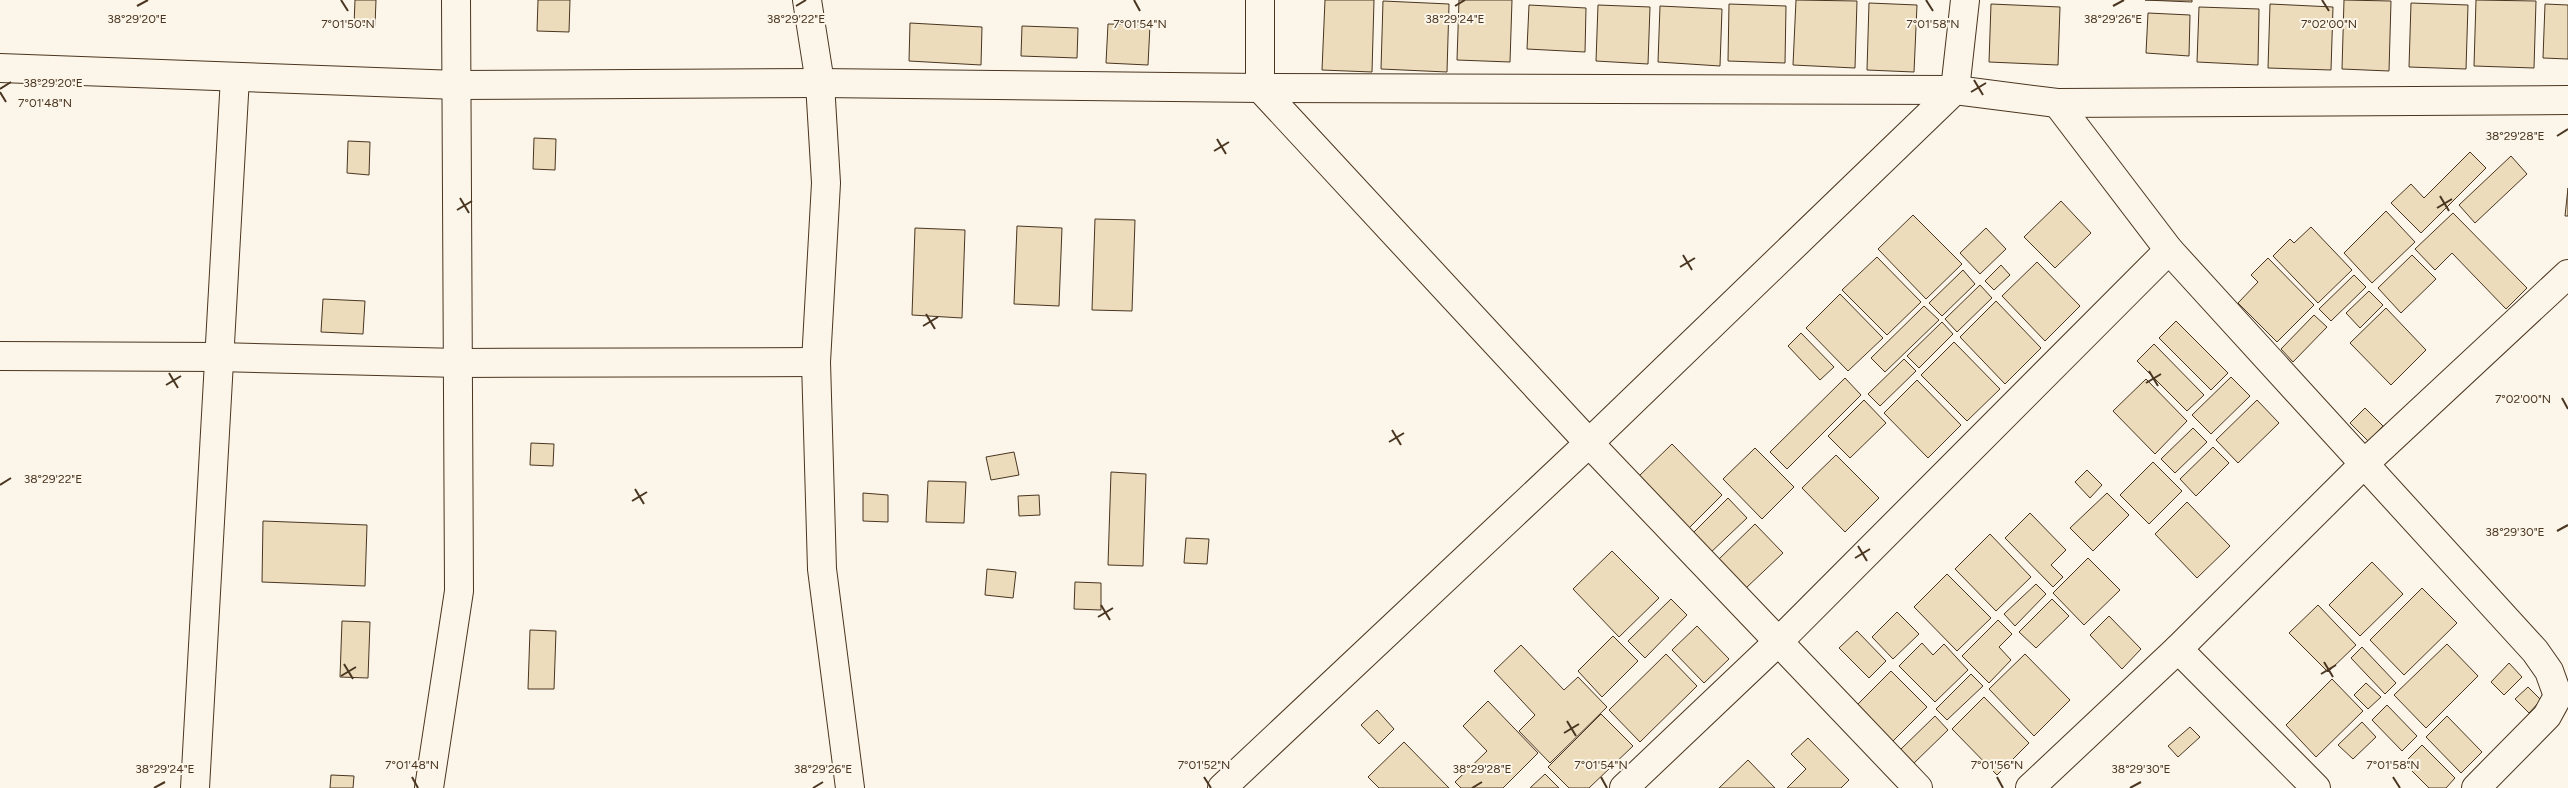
<svg xmlns="http://www.w3.org/2000/svg" width="2568" height="788" viewBox="0 0 2568 788" font-family="Figtree,sans-serif">
  <style>
    .building { fill: #ecdcbc; stroke: #4a3520 }
    .lines { fill: none; stroke-linecap: round; stroke-linejoin: round }
    .minor-casing { stroke: #4a3520; stroke-width: 30 }
    .minor { stroke: #fbf6e9; stroke-width: 28 }
    .ticks { fill: none; stroke: #4a3520; stroke-width: 2 }
    .ticks-label { font-size: 12px; text-anchor: middle; fill: #4a3520; stroke: #fbf6e9; stroke-width: 4; stroke-linejoin: round; paint-order: stroke }
  </style>
  <rect width="100%" height="100%" fill="#fbf6e9"/>
  <!-- building -->
  <g class="building">
    <path d="M 355,0 L 376,0 L 375,26 L 354,25 Z"/>
    <path d="M 538,0 L 570,0 L 569,32 L 537,31 Z"/>
    <path d="M 1325,0 L 1374,0 L 1372,72 L 1322,70 Z"/>
    <path d="M 1459,0 L 1512,0 L 1510,62 L 1457,60 Z"/>
    <path d="M 1796,0 L 1857,1 L 1855,68 L 1793,65 Z"/>
    <path d="M 2145,0 L 2192,0 L 2192,2 Z"/>
    <path d="M 2344,0 L 2391,1 L 2389,71 L 2342,69 Z"/>
    <path d="M 2476,0 L 2536,1 L 2534,68 L 2474,66 Z"/>
    <path d="M 1383,1 L 1449,4 L 1447,72 L 1381,69 Z"/>
    <path d="M 1869,3 L 1917,5 L 1914,72 L 1867,70 Z"/>
    <path d="M 2411,3 L 2468,5 L 2466,69 L 2409,67 Z"/>
    <path d="M 1729,4 L 1786,6 L 1785,63 L 1728,61 Z"/>
    <path d="M 1991,4 L 2060,7 L 2058,65 L 1989,62 Z"/>
    <path d="M 2270,4 L 2333,7 L 2331,70 L 2268,68 Z"/>
    <path d="M 2545,4 L 2568,5 L 2568,59 L 2543,58 Z"/>
    <path d="M 1529,5 L 1586,8 L 1585,52 L 1527,49 Z"/>
    <path d="M 1598,5 L 1650,7 L 1648,64 L 1596,61 Z"/>
    <path d="M 1660,6 L 1722,9 L 1720,66 L 1658,62 Z"/>
    <path d="M 2199,7 L 2259,9 L 2258,65 L 2197,62 Z"/>
    <path d="M 2148,13 L 2190,15 L 2189,56 L 2146,53 Z"/>
    <path d="M 910,23 L 982,27 L 981,65 L 909,61 Z"/>
    <path d="M 1108,24 L 1150,25 L 1148,65 L 1106,63 Z"/>
    <path d="M 1022,26 L 1078,28 L 1077,58 L 1021,56 Z"/>
    <path d="M 534,138 L 556,139 L 555,170 L 533,169 Z"/>
    <path d="M 348,141 L 370,142 L 369,175 L 347,173 Z"/>
    <path d="M 2470,152 L 2486,168 L 2421,233 L 2391,203 L 2411,184 L 2424,198 Z"/>
    <path d="M 2511,156 L 2527,174 L 2475,223 L 2459,205 Z"/>
    <path d="M 2568,188 L 2568,216 L 2565,216 Z"/>
    <path d="M 2061,201 L 2091,233 L 2055,268 L 2024,237 Z"/>
    <path d="M 2386,211 L 2415,242 L 2372,283 L 2344,253 Z"/>
    <path d="M 2453,213 L 2527,288 L 2506,309 L 2452,253 L 2435,270 L 2415,249 Z"/>
    <path d="M 1913,215 L 1962,264 L 1926,299 L 1878,249 Z"/>
    <path d="M 1095,219 L 1135,220 L 1132,311 L 1092,310 Z"/>
    <path d="M 1017,226 L 1062,228 L 1059,306 L 1014,304 Z"/>
    <path d="M 2311,227 L 2352,270 L 2318,303 L 2273,256 L 2290,239 L 2294,243 Z"/>
    <path d="M 915,228 L 965,230 L 962,318 L 912,315 Z"/>
    <path d="M 1986,228 L 2006,249 L 1980,274 L 1960,253 Z"/>
    <path d="M 2412,255 L 2436,279 L 2401,313 L 2378,288 Z"/>
    <path d="M 1877,257 L 1921,302 L 1887,335 L 1842,290 Z"/>
    <path d="M 2268,258 L 2314,305 L 2277,342 L 2238,303 L 2258,282 L 2251,275 Z"/>
    <path d="M 2037,262 L 2080,306 L 2045,341 L 2002,296 Z"/>
    <path d="M 2001,265 L 2010,275 L 1994,290 L 1985,281 Z"/>
    <path d="M 1963,270 L 1975,284 L 1942,316 L 1929,303 Z"/>
    <path d="M 2354,275 L 2366,287 L 2331,321 L 2319,309 Z"/>
    <path d="M 1980,285 L 1992,298 L 1957,332 L 1945,319 Z"/>
    <path d="M 2369,291 L 2383,305 L 2360,328 L 2346,313 Z"/>
    <path d="M 1840,294 L 1883,338 L 1848,371 L 1806,328 Z"/>
    <path d="M 323,299 L 365,301 L 363,334 L 321,332 Z"/>
    <path d="M 1996,301 L 2041,348 L 2005,384 L 1960,337 Z"/>
    <path d="M 1924,306 L 1939,320 L 1885,372 L 1871,358 Z"/>
    <path d="M 2386,308 L 2426,350 L 2391,385 L 2350,343 Z"/>
    <path d="M 2314,315 L 2327,327 L 2293,362 L 2281,349 Z"/>
    <path d="M 2176,321 L 2228,373 L 2211,390 L 2159,338 Z"/>
    <path d="M 1942,322 L 1953,334 L 1919,368 L 1907,356 Z"/>
    <path d="M 1801,333 L 1834,367 L 1820,380 L 1788,346 Z"/>
    <path d="M 1954,342 L 2000,389 L 1967,421 L 1921,375 Z"/>
    <path d="M 2154,344 L 2204,395 L 2187,411 L 2137,361 Z"/>
    <path d="M 1904,359 L 1916,371 L 1880,406 L 1868,394 Z"/>
    <path d="M 2231,377 L 2250,396 L 2211,434 L 2192,415 Z"/>
    <path d="M 1845,378 L 1861,395 L 1787,469 L 1770,452 Z"/>
    <path d="M 2146,379 L 2187,421 L 2155,454 L 2113,411 Z"/>
    <path d="M 1917,380 L 1961,425 L 1928,458 L 1884,413 Z"/>
    <path d="M 1864,400 L 1886,423 L 1850,458 L 1828,436 Z"/>
    <path d="M 2257,400 L 2279,423 L 2238,463 L 2216,440 Z"/>
    <path d="M 2365,408 L 2383,426 L 2368,441 L 2350,423 Z"/>
    <path d="M 2193,428 L 2207,442 L 2175,473 L 2161,459 Z"/>
    <path d="M 531,443 L 554,444 L 553,466 L 530,465 Z"/>
    <path d="M 1672,444 L 1722,495 L 1688,529 L 1638,477 Z"/>
    <path d="M 2213,447 L 2229,463 L 2196,496 L 2180,479 Z"/>
    <path d="M 1755,448 L 1794,487 L 1762,519 L 1723,479 Z"/>
    <path d="M 1014,452 L 1019,475 L 991,480 L 986,457 Z"/>
    <path d="M 1836,455 L 1879,498 L 1845,532 L 1802,488 Z"/>
    <path d="M 2153,462 L 2182,491 L 2149,524 L 2120,495 Z"/>
    <path d="M 2087,470 L 2102,485 L 2090,498 L 2075,482 Z"/>
    <path d="M 1111,472 L 1146,474 L 1143,566 L 1108,565 Z"/>
    <path d="M 928,481 L 966,482 L 964,523 L 926,522 Z"/>
    <path d="M 863,493 L 888,495 L 888,522 L 863,521 Z"/>
    <path d="M 2107,493 L 2129,515 L 2093,551 L 2070,528 Z"/>
    <path d="M 1039,495 L 1040,515 L 1019,516 L 1018,496 Z"/>
    <path d="M 1728,498 L 1747,518 L 1708,555 L 1690,536 Z"/>
    <path d="M 2187,502 L 2230,546 L 2197,578 L 2155,534 Z"/>
    <path d="M 2030,513 L 2066,550 L 2051,565 L 2063,577 L 2053,587 L 2005,538 Z"/>
    <path d="M 263,521 L 367,525 L 365,586 L 262,582 Z"/>
    <path d="M 1755,524 L 1783,553 L 1746,588 L 1718,560 Z"/>
    <path d="M 1990,534 L 2031,577 L 1996,611 L 1955,569 Z"/>
    <path d="M 1186,538 L 1209,539 L 1207,564 L 1184,563 Z"/>
    <path d="M 1612,551 L 1659,598 L 1619,637 L 1573,589 Z"/>
    <path d="M 2088,558 L 2120,590 L 2084,625 L 2053,593 Z"/>
    <path d="M 2372,562 L 2403,594 L 2360,636 L 2329,605 Z"/>
    <path d="M 987,569 L 1016,572 L 1013,598 L 985,595 Z"/>
    <path d="M 1947,574 L 1991,618 L 1957,651 L 1914,607 Z"/>
    <path d="M 1075,582 L 1101,583 L 1101,610 L 1074,609 Z"/>
    <path d="M 2036,584 L 2046,594 L 2015,626 L 2004,614 Z"/>
    <path d="M 2422,588 L 2457,623 L 2404,675 L 2370,640 Z"/>
    <path d="M 1671,599 L 1687,615 L 1645,658 L 1628,641 Z"/>
    <path d="M 2052,599 L 2069,616 L 2036,648 L 2019,632 Z"/>
    <path d="M 2318,605 L 2356,645 L 2328,672 L 2289,633 Z"/>
    <path d="M 1897,612 L 1919,634 L 1893,659 L 1872,637 Z"/>
    <path d="M 2109,616 L 2141,649 L 2122,669 L 2090,635 Z"/>
    <path d="M 1998,620 L 2012,634 L 1999,647 L 2011,660 L 1989,683 L 1962,656 Z"/>
    <path d="M 342,621 L 370,622 L 368,678 L 340,677 Z"/>
    <path d="M 1697,626 L 1729,659 L 1704,683 L 1672,650 Z"/>
    <path d="M 530,630 L 556,631 L 554,689 L 528,689 Z"/>
    <path d="M 1857,631 L 1886,661 L 1869,678 L 1839,648 Z"/>
    <path d="M 1613,636 L 1638,661 L 1602,697 L 1578,671 Z"/>
    <path d="M 1922,643 L 1933,655 L 1944,644 L 1968,670 L 1935,702 L 1899,666 Z"/>
    <path d="M 2447,644 L 2478,676 L 2426,728 L 2394,695 Z"/>
    <path d="M 1521,645 L 1564,690 L 1578,677 L 1607,707 L 1550,763 L 1519,731 L 1535,715 L 1494,671 Z"/>
    <path d="M 2362,647 L 2396,683 L 2385,694 L 2351,658 Z"/>
    <path d="M 1666,654 L 1697,686 L 1640,742 L 1609,710 Z"/>
    <path d="M 2025,654 L 2070,700 L 2034,736 L 1989,689 Z"/>
    <path d="M 2509,663 L 2522,677 L 2504,695 L 2491,682 Z"/>
    <path d="M 1891,671 L 1927,707 L 1891,743 L 1856,706 Z"/>
    <path d="M 1971,674 L 1983,686 L 1947,720 L 1936,709 Z"/>
    <path d="M 2332,679 L 2363,711 L 2316,757 L 2286,725 Z"/>
    <path d="M 2366,683 L 2381,697 L 2368,709 L 2354,695 Z"/>
    <path d="M 2528,687 L 2541,700 L 2529,713 L 2515,699 Z"/>
    <path d="M 1984,697 L 2029,743 L 1997,775 L 1952,729 Z"/>
    <path d="M 1488,701 L 1538,753 L 1503,788 L 1461,788 L 1455,782 L 1487,751 L 1463,726 Z"/>
    <path d="M 2387,705 L 2417,736 L 2402,751 L 2372,720 Z"/>
    <path d="M 1377,710 L 1394,729 L 1379,744 L 1361,725 Z"/>
    <path d="M 1601,714 L 1633,746 L 1589,788 L 1569,788 L 1548,767 Z"/>
    <path d="M 1935,716 L 1948,730 L 1912,765 L 1899,751 Z"/>
    <path d="M 2447,716 L 2482,752 L 2461,773 L 2426,737 Z"/>
    <path d="M 2362,722 L 2376,737 L 2353,759 L 2338,745 Z"/>
    <path d="M 2190,727 L 2200,737 L 2178,757 L 2168,746 Z"/>
    <path d="M 1808,738 L 1849,780 L 1841,788 L 1787,788 L 1806,769 L 1791,754 Z"/>
    <path d="M 1404,742 L 1449,788 L 1379,788 L 1368,777 Z"/>
    <path d="M 2422,745 L 2455,778 L 2446,788 L 2429,788 L 2404,763 Z"/>
    <path d="M 1748,760 L 1775,788 L 1719,788 Z"/>
    <path d="M 1545,774 L 1559,788 L 1530,788 Z"/>
    <path d="M 331,775 L 354,776 L 353,788 L 330,788 Z"/>
  </g>
  <g class="lines">
    <!-- minor casing -->
    <g class="minor-casing">
      <g id="minor">
        <path d="M 807,0 L 820,83 L 826,183 L 816,362 L 822,569 L 850,788"/>
        <path d="M 1260,0 L 1260,88 L 1589,443 L 1918,788"/>
        <path d="M 0,68 L 457,85 L 820,83 L 1260,88 L 1955,90 L 2057,103 L 2568,100"/>
        <path d="M 2057,103 L 2169,250 L 2535,651 L 2549,671 L 2558,696 L 2547,716 L 2476,788"/>
        <path d="M 0,356 L 218,357 L 459,363 L 816,362"/>
        <path d="M 2178,649 L 2316,788"/>
        <path d="M 195,788 L 235,77"/>
        <path d="M 429,788 L 459,591 L 456,0"/>
        <path d="M 1222,788 L 1589,443 L 1955,90 L 1965,0"/>
        <path d="M 1624,788 L 1779,641 L 2169,250"/>
        <path d="M 2030,788 L 2178,649 L 2364,464 L 2568,274"/>
      </g>
    </g>
    <!-- minor -->
    <use href="#minor" class="minor"/>
  </g>
  <!-- ticks -->
  <path class="ticks" d="M 341,0 L 348,11M 1134,0 L 1140,11M 1926,0 L 1933,11M 2322,0 L 2329,11M 137,6 L 148,0M 796,6 L 806,0M 1455,6 L 1465,0M 2113,6 L 2124,0M 1974,80 L 1983,95M 0,89 L 11,82M 0,92 L 6,102M 1971,92 L 1986,83M 2557,136 L 2568,129M 1217,139 L 1226,154M 1214,151 L 1229,142M 2440,196 L 2449,211M 460,198 L 469,213M 2437,208 L 2452,199M 457,210 L 472,201M 1683,255 L 1692,270M 1680,267 L 1695,258M 926,314 L 935,329M 923,326 L 938,317M 2149,371 L 2158,386M 169,373 L 178,388M 2146,383 L 2161,374M 166,385 L 181,376M 2562,398 L 2568,409M 1392,430 L 1401,445M 1389,442 L 1404,433M 0,485 L 11,478M 635,489 L 644,504M 632,501 L 647,492M 2557,531 L 2568,525M 1858,546 L 1867,561M 1855,558 L 1870,549M 1101,605 L 1110,620M 1098,617 L 1113,608M 2324,662 L 2333,677M 344,664 L 353,679M 2321,674 L 2336,665M 341,676 L 356,667M 1567,721 L 1576,736M 1564,733 L 1579,724M 412,777 L 418,788M 1204,777 L 1211,788M 1601,777 L 1607,788M 1997,777 L 2003,788M 2393,777 L 2400,788M 154,788 L 165,782M 813,788 L 823,782M 1472,788 L 1482,782M 2130,788 L 2141,782"/>
  <g class="ticks-label">
    <text x="137" y="23">38°29'20"E</text>
    <text x="796" y="23">38°29'22"E</text>
    <text x="1455" y="23">38°29'24"E</text>
    <text x="2113" y="23">38°29'26"E</text>
    <text x="348" y="28">7°01'50"N</text>
    <text x="1140" y="28">7°01'54"N</text>
    <text x="1933" y="28">7°01'58"N</text>
    <text x="2329" y="28">7°02'00"N</text>
    <text x="53" y="87">38°29'20"E</text>
    <text x="45" y="107">7°01'48"N</text>
    <text x="2515" y="140">38°29'28"E</text>
    <text x="2523" y="403">7°02'00"N</text>
    <text x="53" y="483">38°29'22"E</text>
    <text x="2515" y="536">38°29'30"E</text>
    <text x="412" y="769">7°01'48"N</text>
    <text x="1204" y="769">7°01'52"N</text>
    <text x="1601" y="769">7°01'54"N</text>
    <text x="1997" y="769">7°01'56"N</text>
    <text x="2393" y="769">7°01'58"N</text>
    <text x="165" y="773">38°29'24"E</text>
    <text x="823" y="773">38°29'26"E</text>
    <text x="1482" y="773">38°29'28"E</text>
    <text x="2141" y="773">38°29'30"E</text>
  </g>
</svg>
